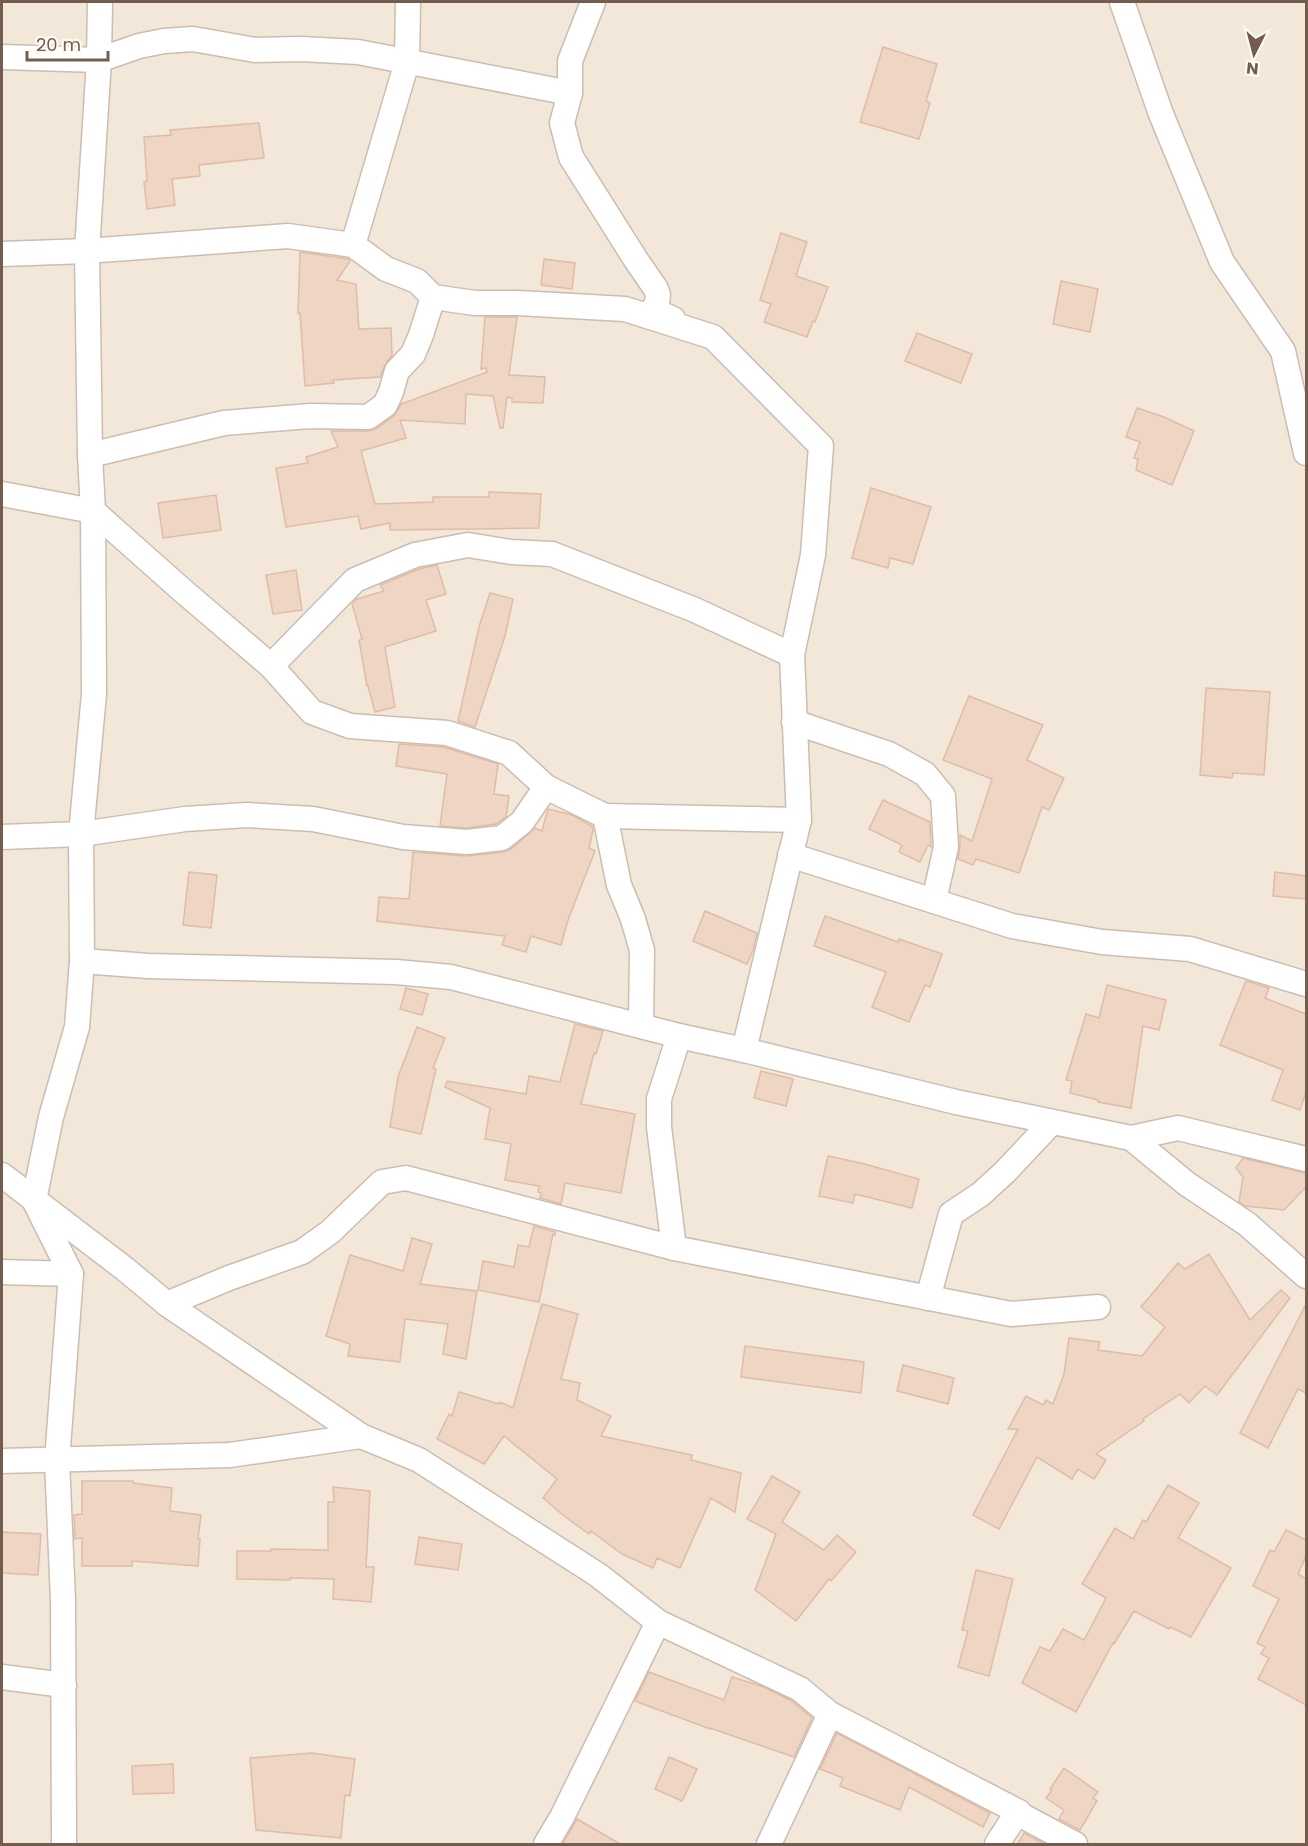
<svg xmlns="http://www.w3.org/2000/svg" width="1308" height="1846" viewBox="0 0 1308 1846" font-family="Poppins,sans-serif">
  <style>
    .residential { fill: #f2e7d9 }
    .building { fill: #eed5c4; stroke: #e0bca6; stroke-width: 1.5 }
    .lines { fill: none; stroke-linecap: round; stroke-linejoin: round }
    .street-casing { stroke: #cdbdb1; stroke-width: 27 }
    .street { stroke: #fff; stroke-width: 24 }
  </style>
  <rect width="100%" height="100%" fill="#fbf5ea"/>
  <!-- residential -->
  <rect class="residential" x="2" y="2" width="1304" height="1842"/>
  <!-- building -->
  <g class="building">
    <path d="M 883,47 L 937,64 L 926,101 L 930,103 L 919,139 L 860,122 Z"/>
    <path d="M 259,123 L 264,158 L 199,165 L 200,176 L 172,179 L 175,205 L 147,209 L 144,182 L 147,181 L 144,137 L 171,135 L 170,130 Z"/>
    <path d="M 781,233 L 807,242 L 796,276 L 828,287 L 815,322 L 813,321 L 807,337 L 764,322 L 771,304 L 760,300 Z"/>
    <path d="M 300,252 L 348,259 L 350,261 L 337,280 L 356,284 L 359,329 L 391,328 L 392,355 L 384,367 L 380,377 L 333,380 L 334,383 L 305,386 L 300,313 L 298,313 Z"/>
    <path d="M 544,259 L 575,263 L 572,289 L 541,285 Z"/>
    <path d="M 1061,281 L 1098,289 L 1090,332 L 1053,324 Z"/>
    <path d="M 485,317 L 517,317 L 509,375 L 545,377 L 543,403 L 512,402 L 512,398 L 507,397 L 503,428 L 500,428 L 493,396 L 466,394 L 465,424 L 400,420 L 406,438 L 361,451 L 375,504 L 433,502 L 433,497 L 489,497 L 489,492 L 541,494 L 539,528 L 390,530 L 390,523 L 361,529 L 358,516 L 286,527 L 276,468 L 308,463 L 306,457 L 338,447 L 331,431 L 368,431 L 376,429 L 394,416 L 401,404 L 487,372 L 486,368 L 481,369 Z"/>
    <path d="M 917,333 L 972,354 L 961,383 L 905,361 Z"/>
    <path d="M 1137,408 L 1164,417 L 1194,431 L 1172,485 L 1136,470 L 1138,459 L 1134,458 L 1140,442 L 1126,437 Z"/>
    <path d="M 871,488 L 931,507 L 913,564 L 890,558 L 888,568 L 852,558 Z"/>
    <path d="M 216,495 L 221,530 L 163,538 L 158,503 Z"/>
    <path d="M 437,565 L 446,594 L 426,600 L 436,631 L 385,647 L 395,707 L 375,712 L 368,686 L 367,686 L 359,640 L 362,639 L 352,604 L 357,599 L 384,591 L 380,585 L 419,569 Z"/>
    <path d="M 296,570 L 302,610 L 273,614 L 266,575 Z"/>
    <path d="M 490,593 L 513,599 L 505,636 L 475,727 L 458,721 L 479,627 Z"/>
    <path d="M 1206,688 L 1270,692 L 1264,775 L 1233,773 L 1232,778 L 1200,775 Z"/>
    <path d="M 969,696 L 1043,725 L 1027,760 L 1064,778 L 1049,810 L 1042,807 L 1019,873 L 976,859 L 973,865 L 958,859 L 960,846 L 960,835 L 972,841 L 992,779 L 943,760 Z"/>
    <path d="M 399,744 L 444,747 L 498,764 L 494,794 L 509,796 L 506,817 L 496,824 L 467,828 L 440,826 L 447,774 L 396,766 Z"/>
    <path d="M 883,800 L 930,822 L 931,847 L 928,845 L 920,862 L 899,852 L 902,845 L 869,829 Z"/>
    <path d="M 548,809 L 572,815 L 592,826 L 593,830 L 589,848 L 595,851 L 568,920 L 561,945 L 531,936 L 526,952 L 502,945 L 505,936 L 377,921 L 379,897 L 409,899 L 413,852 L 466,856 L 504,852 L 511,849 L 535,828 L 542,831 Z"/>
    <path d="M 189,872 L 217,875 L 211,928 L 183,925 Z"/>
    <path d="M 1275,872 L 1306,876 L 1306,899 L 1273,896 Z"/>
    <path d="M 705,911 L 757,933 L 753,950 L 747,964 L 693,941 Z"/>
    <path d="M 825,916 L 898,942 L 899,939 L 942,954 L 930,987 L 925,985 L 909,1022 L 872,1007 L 886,972 L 814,946 Z"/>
    <path d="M 1246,981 L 1269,988 L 1265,998 L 1306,1014 L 1306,1092 L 1300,1110 L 1272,1100 L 1283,1070 L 1220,1045 Z"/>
    <path d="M 1107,985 L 1166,1000 L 1159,1030 L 1143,1026 L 1131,1108 L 1098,1102 L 1098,1100 L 1070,1093 L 1072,1081 L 1066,1080 L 1086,1014 L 1099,1018 Z"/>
    <path d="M 406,988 L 428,994 L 422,1015 L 400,1009 Z"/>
    <path d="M 575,1024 L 603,1031 L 596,1054 L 594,1053 L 581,1104 L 635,1114 L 621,1193 L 565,1183 L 561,1204 L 540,1198 L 541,1193 L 538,1192 L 539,1186 L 505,1180 L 511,1144 L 485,1139 L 490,1108 L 445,1087 L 447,1081 L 526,1094 L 529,1076 L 560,1082 Z"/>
    <path d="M 417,1027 L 445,1038 L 433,1068 L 436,1069 L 421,1134 L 390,1127 L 398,1077 Z"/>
    <path d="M 761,1071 L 793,1079 L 786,1106 L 754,1098 Z"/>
    <path d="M 828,1156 L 861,1163 L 919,1179 L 912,1208 L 855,1194 L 853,1203 L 819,1196 Z"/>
    <path d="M 1243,1158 L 1306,1173 L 1306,1187 L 1284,1210 L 1245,1206 L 1239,1202 L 1243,1177 L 1236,1168 Z"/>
    <path d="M 534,1226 L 555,1232 L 555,1235 L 553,1234 L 539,1302 L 478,1290 L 483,1261 L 514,1267 L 518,1245 L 529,1247 Z"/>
    <path d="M 412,1238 L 432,1244 L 420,1284 L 477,1291 L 466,1359 L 443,1354 L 448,1324 L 405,1319 L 400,1362 L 348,1356 L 350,1344 L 326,1336 L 350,1255 L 403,1271 Z"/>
    <path d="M 1209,1254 L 1250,1320 L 1281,1290 L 1290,1298 L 1217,1395 L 1205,1386 L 1189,1403 L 1180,1394 L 1143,1419 L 1144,1421 L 1096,1454 L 1106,1460 L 1094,1479 L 1078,1469 L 1072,1479 L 1037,1457 L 999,1529 L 973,1515 L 1018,1429 L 1008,1429 L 1026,1396 L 1043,1405 L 1046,1400 L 1053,1404 L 1064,1374 L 1069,1338 L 1100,1342 L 1098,1350 L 1142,1356 L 1165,1327 L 1141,1307 L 1178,1263 L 1185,1269 Z"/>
    <path d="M 542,1304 L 578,1314 L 561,1379 L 580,1383 L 577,1400 L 611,1416 L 601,1436 L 692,1455 L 691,1460 L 741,1473 L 735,1512 L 711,1498 L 680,1568 L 657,1558 L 653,1568 L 622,1554 L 591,1531 L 589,1534 L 564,1516 L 543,1498 L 557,1479 L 504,1436 L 484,1464 L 437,1439 L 449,1414 L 452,1416 L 459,1392 L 499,1404 L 500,1402 L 513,1408 Z"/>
    <path d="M 1306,1304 L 1306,1393 L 1298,1389 L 1268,1448 L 1240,1433 Z"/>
    <path d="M 745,1346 L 864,1362 L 861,1393 L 741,1377 Z"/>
    <path d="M 903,1365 L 954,1378 L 948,1404 L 897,1391 Z"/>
    <path d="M 772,1476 L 800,1492 L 782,1522 L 824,1550 L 837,1535 L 856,1552 L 831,1581 L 829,1579 L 796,1621 L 755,1590 L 776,1534 L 747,1519 Z"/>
    <path d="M 82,1481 L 133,1481 L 133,1483 L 172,1488 L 170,1511 L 201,1515 L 198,1539 L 200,1539 L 198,1566 L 132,1561 L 132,1566 L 82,1566 L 82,1538 L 75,1539 L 74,1515 L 82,1514 Z"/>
    <path d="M 1168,1485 L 1199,1503 L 1178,1538 L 1231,1568 L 1191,1637 L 1170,1627 L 1169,1629 L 1134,1611 L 1114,1644 L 1113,1643 L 1076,1712 L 1022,1683 L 1040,1647 L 1050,1651 L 1063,1629 L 1084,1640 L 1106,1598 L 1082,1584 L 1115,1528 L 1133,1539 L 1143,1520 L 1146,1522 Z"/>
    <path d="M 333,1487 L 370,1491 L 366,1567 L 374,1567 L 371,1602 L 333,1599 L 334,1579 L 290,1578 L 290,1580 L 237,1579 L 237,1551 L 271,1551 L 271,1549 L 328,1550 L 328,1502 L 334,1502 Z"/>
    <path d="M 1286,1530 L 1306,1540 L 1306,1556 L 1298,1574 L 1306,1579 L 1306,1705 L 1258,1679 L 1269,1658 L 1261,1654 L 1265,1647 L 1257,1643 L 1279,1599 L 1253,1586 L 1270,1550 L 1274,1552 Z"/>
    <path d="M 2,1532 L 41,1534 L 38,1575 L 2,1573 Z"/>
    <path d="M 419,1537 L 462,1544 L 458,1570 L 415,1564 Z"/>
    <path d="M 976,1570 L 1013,1579 L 989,1676 L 958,1667 L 968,1631 L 962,1630 Z"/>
    <path d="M 649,1672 L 724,1700 L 732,1677 L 761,1686 L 792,1701 L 812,1718 L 794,1757 L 710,1728 L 710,1729 L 635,1701 Z"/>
    <path d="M 837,1733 L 990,1813 L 983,1827 L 909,1787 L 900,1810 L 840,1786 L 843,1778 L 820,1769 Z"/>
    <path d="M 312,1753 L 355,1759 L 350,1796 L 345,1795 L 341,1838 L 256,1830 L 250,1758 Z"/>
    <path d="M 669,1757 L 697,1769 L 682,1801 L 655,1789 Z"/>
    <path d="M 173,1764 L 174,1793 L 133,1794 L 132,1766 Z"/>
    <path d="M 1064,1768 L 1098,1792 L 1093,1798 L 1097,1801 L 1080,1830 L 1059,1819 L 1064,1810 L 1046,1798 L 1052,1790 L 1050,1789 Z"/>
    <path d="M 577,1819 L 622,1845 L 562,1845 Z"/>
    <path d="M 1024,1833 L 1046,1845 L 1017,1845 Z"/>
  </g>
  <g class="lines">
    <!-- street casing -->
    <g class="street-casing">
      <g id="street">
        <path d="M 593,2 L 570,61 L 570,93 L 562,123 L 571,157 L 636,260 L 656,289 L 658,295 L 657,303 L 653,310 L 673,319"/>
        <path d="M 1122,2 L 1161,114 L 1222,262 L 1283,351 L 1306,453"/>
        <path d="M 2,57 L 99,60 L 139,46 L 164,41 L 193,39 L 255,50 L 301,49 L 358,52 L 570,93"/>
        <path d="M 353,245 L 407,62 L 408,2"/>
        <path d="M 2,254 L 87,251 L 288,236 L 353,245 L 386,269 L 417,281 L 433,297 L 475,303 L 518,303 L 625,309 L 713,337 L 821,446 L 813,555 L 792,655"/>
        <path d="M 90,455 L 224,423 L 310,416 L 368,417 L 385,405 L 391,392 L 397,371 L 413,354 L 421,335 L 433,297"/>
        <path d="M 2,494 L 93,511 L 182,590 L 271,666 L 312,712 L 350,726 L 447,733 L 509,753 L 546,787 L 605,816 L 619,885 L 633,919 L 642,950 L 641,1025"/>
        <path d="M 271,666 L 355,580 L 415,555 L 468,545 L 511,552 L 552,554 L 695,610 L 792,655 L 799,820 L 744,1050 L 956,1102 L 1131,1138 L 1187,1184 L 1247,1224 L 1306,1276"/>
        <path d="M 794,722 L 889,754 L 925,774 L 943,796 L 946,847 L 934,901"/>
        <path d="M 605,816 L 799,820"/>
        <path d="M 2,837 L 81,834 L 185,819 L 247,815 L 313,819 L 403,837 L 467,842 L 502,838 L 522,822 L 546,787"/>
        <path d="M 790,855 L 1012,926 L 1102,942 L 1190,949 L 1306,984"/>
        <path d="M 82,961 L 148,966 L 396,972 L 451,977 L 679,1036 L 744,1050"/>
        <path d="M 1131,1138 L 1178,1128 L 1306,1159"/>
        <path d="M 2,1175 L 125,1269 L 167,1304 L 361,1436 L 419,1460 L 598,1575 L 658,1622 L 800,1689 L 830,1714 L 1019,1812 L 1017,1813 L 1075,1844"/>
        <path d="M 674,1248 L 1011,1314 L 1098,1307"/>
        <path d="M 2,1272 L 71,1274"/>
        <path d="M 928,1298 L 951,1214 L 981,1194 L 1005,1172 L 1052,1122"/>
        <path d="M 167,1304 L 229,1278 L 302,1252 L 330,1232 L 382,1182 L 406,1178 L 674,1248 L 659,1127 L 659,1099 L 679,1036"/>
        <path d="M 2,1461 L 230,1455 L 361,1436"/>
        <path d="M 2,1677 L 64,1685"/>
        <path d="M 64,1844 L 63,1600 L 57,1461 L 71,1274 L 34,1200 L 51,1117 L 77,1027 L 82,961 L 81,834 L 94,694 L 93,511 L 90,455 L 87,251 L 99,60 L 100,2"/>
        <path d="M 546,1844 L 562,1817 L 658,1622"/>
        <path d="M 769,1844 L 830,1714"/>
        <path d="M 997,1844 L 1017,1813"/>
      </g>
    </g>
    <!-- street -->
    <use href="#street" class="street"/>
  </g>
  <!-- border -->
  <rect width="1308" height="1846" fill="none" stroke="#745c4f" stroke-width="6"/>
  <!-- north arrow -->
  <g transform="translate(1254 54) rotate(186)" stroke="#fef9f1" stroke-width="4.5" paint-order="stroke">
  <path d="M0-4.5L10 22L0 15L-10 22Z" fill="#745c4f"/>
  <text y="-9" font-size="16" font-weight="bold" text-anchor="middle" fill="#745c4f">N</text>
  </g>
  <!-- scale -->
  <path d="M27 51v9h81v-9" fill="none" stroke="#745c4f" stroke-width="3"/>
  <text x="36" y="51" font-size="18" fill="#745c4f" stroke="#fef9f1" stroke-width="4.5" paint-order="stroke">20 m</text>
</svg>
